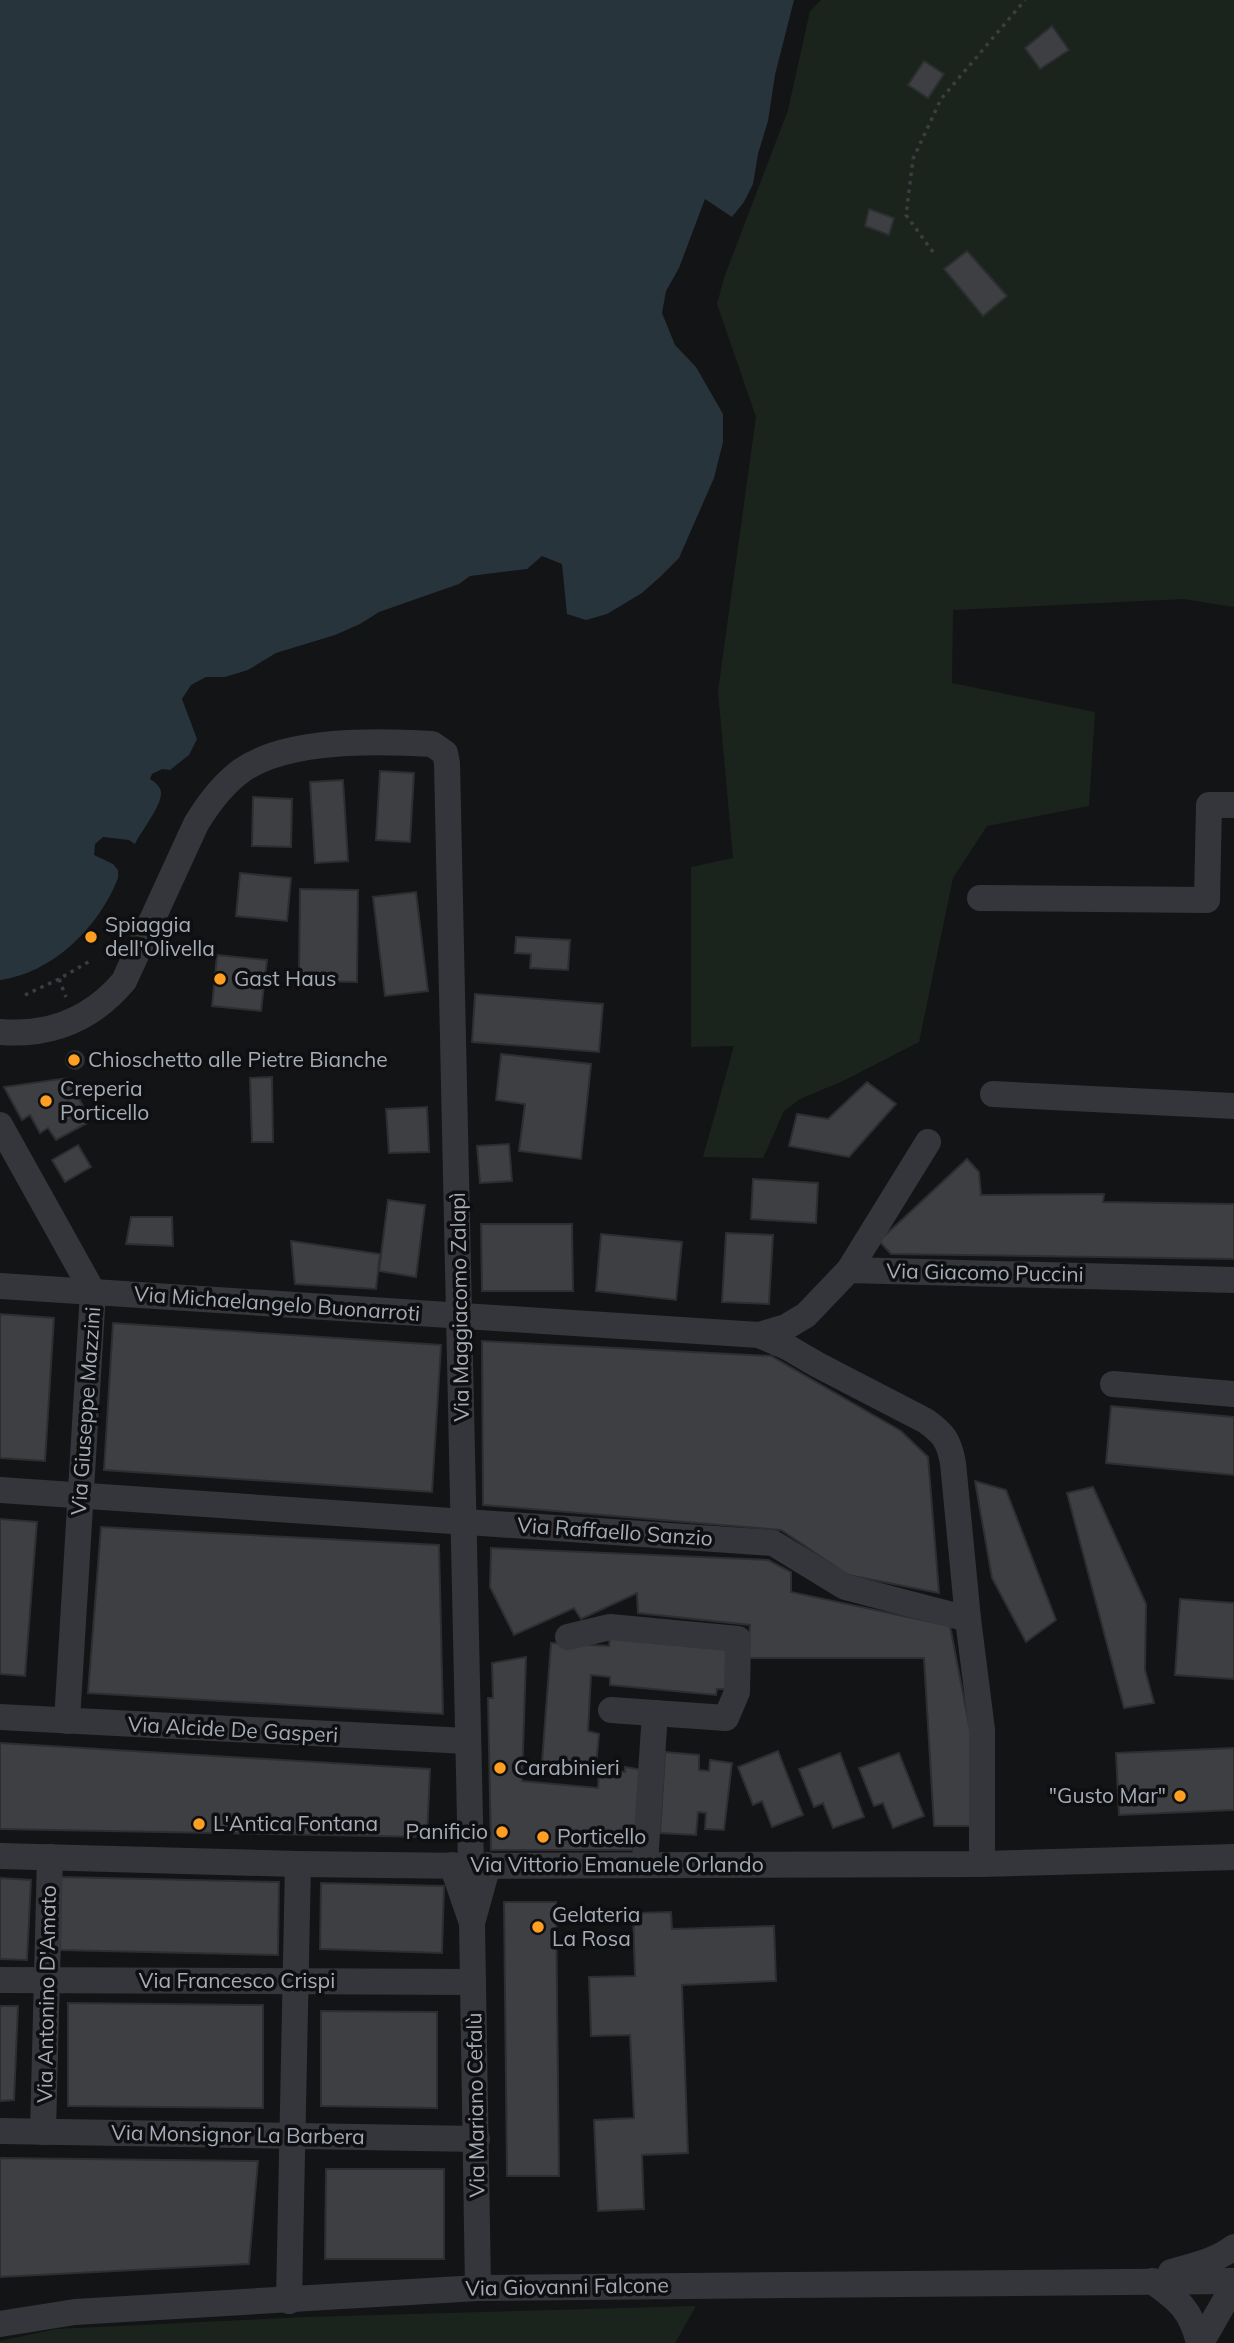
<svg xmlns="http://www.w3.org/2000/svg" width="1234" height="2343" viewBox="0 0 1234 2343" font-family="Mulish,sans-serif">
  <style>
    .green { fill: #1b241c }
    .water { fill: #28343b }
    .building { fill: #3d3f43; stroke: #2d2e32; stroke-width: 2 }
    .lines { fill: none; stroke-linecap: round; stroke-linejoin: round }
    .path { stroke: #3a3d42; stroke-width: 3.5; stroke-dasharray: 3.5 5; stroke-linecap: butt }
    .minor { stroke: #34363b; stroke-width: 26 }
    .poi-dot { fill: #ff9f22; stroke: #0f0f11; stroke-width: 2.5 }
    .labels { text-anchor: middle; stroke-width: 7; stroke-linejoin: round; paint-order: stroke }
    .poi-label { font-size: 21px; fill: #a4acb7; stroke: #0f0f11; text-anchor: start }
    .street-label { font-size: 21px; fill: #a4acb7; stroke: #0f0f11 }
  </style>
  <rect width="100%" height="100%" fill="#131416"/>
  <!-- green -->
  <g class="green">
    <path d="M 821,0 L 1234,0 L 1234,607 L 1183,599 L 953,610 L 952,683 L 1095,712 L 1089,806 L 987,826 L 953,878 L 919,1042 L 843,1081 L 800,1099 L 784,1111 L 763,1158 L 703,1157 L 734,1046 L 691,1047 L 691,867 L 733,858 L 718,691 L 756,417 L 717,304 L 724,278 L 788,110 L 810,11 Z"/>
    <path d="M 696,2306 L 675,2343 L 0,2343 L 0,2341 L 56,2329 L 306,2317 Z"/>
  </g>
  <!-- water -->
  <path class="water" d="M 0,0 L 794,0 L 775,75 L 768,121 L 758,154 L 753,184 L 744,202 L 732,217 L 705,199 L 679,268 L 666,291 L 662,313 L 675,345 L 696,367 L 723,414 L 723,442 L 714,478 L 679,558 L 661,576 L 642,593 L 607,614 L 586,620 L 567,614 L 562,564 L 542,556 L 527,569 L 470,576 L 459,584 L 379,612 L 360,624 L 335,635 L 276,653 L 248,670 L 225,677 L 206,677 L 191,685 L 182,699 L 197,739 L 189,755 L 170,770 L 162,769 L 152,774 L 150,779 C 155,782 160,786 161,792 C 162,806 141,831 135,844 L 129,840 L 103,837 L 95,844 L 94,855 L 113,864 L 118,870 L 118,878 C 99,927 53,973 0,980 Z"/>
  <!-- building -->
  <g class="building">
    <path d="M 1052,26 L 1069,50 L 1040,69 L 1025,48 Z"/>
    <path d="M 924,61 L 944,74 L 928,98 L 908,85 Z"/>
    <path d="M 869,209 L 894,218 L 889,235 L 865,226 Z"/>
    <path d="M 967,251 L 1007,296 L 983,316 L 944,269 Z"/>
    <path d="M 380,771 L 414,773 L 410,842 L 376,840 Z"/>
    <path d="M 343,780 L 348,861 L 315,863 L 310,782 Z"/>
    <path d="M 253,797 L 292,799 L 291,847 L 252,846 Z"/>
    <path d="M 240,873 L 291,878 L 287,921 L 236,916 Z"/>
    <path d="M 300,889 L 358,890 L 357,982 L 299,981 Z"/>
    <path d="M 416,892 L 428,991 L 385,996 L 373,897 Z"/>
    <path d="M 516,937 L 570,940 L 568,970 L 530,968 L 531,954 L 515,953 Z"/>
    <path d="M 217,955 L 267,960 L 261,1011 L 212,1006 Z"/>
    <path d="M 475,994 L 603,1004 L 599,1052 L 472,1042 Z"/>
    <circle cx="75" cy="1060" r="9"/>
    <path d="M 501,1054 L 591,1064 L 581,1159 L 519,1151 L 525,1104 L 496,1100 Z"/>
    <path d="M 272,1077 L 273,1142 L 252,1142 L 250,1078 Z"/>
    <path d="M 68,1078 L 91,1121 L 56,1140 L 48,1128 L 40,1133 L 30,1115 L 22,1120 L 4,1087 Z"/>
    <path d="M 867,1082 L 896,1104 L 849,1157 L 789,1146 L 797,1114 L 828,1119 Z"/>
    <path d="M 427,1107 L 429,1152 L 389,1153 L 386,1109 Z"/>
    <path d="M 509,1144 L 512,1181 L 480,1183 L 477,1146 Z"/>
    <path d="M 78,1145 L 91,1167 L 65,1182 L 52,1160 Z"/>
    <path d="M 967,1159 L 979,1172 L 981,1195 L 1104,1194 L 1103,1202 L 1234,1204 L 1234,1259 L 891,1254 L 879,1241 Z"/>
    <path d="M 753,1179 L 818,1183 L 816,1223 L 751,1219 Z"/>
    <path d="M 388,1200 L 425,1205 L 416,1277 L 379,1271 Z"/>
    <path d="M 131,1217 L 172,1217 L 173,1246 L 126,1244 Z"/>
    <path d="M 481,1224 L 572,1224 L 573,1291 L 482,1291 Z"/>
    <path d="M 726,1233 L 773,1235 L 769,1304 L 722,1302 Z"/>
    <path d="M 601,1234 L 682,1242 L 676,1300 L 596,1291 Z"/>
    <path d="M 291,1241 L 380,1254 L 376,1289 L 295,1284 Z"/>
    <path d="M 0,1314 L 54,1318 L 45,1461 L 0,1458 Z"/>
    <path d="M 113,1323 L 441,1345 L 432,1492 L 104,1470 Z"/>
    <path d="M 482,1341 L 771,1356 L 901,1431 L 928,1457 L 939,1593 L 848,1575 L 781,1530 L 483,1505 Z"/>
    <path d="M 1111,1406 L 1234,1417 L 1234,1475 L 1106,1463 Z"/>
    <path d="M 975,1481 L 1006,1490 L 1056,1620 L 1026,1642 L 992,1578 Z"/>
    <path d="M 1093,1487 L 1146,1604 L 1145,1670 L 1154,1703 L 1124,1708 L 1067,1493 Z"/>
    <path d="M 0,1519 L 37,1522 L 25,1676 L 0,1674 Z"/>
    <path d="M 101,1527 L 439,1545 L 443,1714 L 88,1693 Z"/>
    <path d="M 491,1548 L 768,1560 L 791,1572 L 791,1592 L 950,1626 L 972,1740 L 971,1826 L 934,1826 L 924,1658 L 747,1658 L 750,1625 L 638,1613 L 637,1593 L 581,1619 L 574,1608 L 514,1635 L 490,1587 Z"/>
    <path d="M 1180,1599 L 1234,1603 L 1234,1679 L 1175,1675 Z"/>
    <path d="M 610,1637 L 731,1647 L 727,1689 L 717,1689 L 716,1695 L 610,1685 L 610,1677 L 591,1675 L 588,1731 L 599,1734 L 596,1766 L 542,1762 L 551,1643 L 609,1646 Z"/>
    <path d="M 526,1657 L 522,1781 L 598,1788 L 599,1769 L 625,1772 L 625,1767 L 643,1770 L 633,1850 L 491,1850 L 488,1698 L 493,1698 L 492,1663 Z"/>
    <path d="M 0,1743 L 430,1769 L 427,1837 L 0,1829 Z"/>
    <path d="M 1234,1748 L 1234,1810 L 1119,1815 L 1116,1753 Z"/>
    <path d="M 778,1751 L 803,1815 L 772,1827 L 762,1801 L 753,1805 L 738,1767 Z"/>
    <path d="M 665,1752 L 699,1755 L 699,1770 L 709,1771 L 710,1760 L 732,1763 L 724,1830 L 705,1829 L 706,1813 L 698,1812 L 696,1835 L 660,1833 Z"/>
    <path d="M 840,1753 L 864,1817 L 833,1828 L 823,1803 L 814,1807 L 799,1769 Z"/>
    <path d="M 899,1753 L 924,1816 L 893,1828 L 883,1803 L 874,1806 L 859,1768 Z"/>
    <path d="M 61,1877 L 279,1882 L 278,1955 L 60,1950 Z"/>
    <path d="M 0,1878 L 31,1880 L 27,1960 L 0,1959 Z"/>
    <path d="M 321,1883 L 444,1886 L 442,1953 L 320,1949 Z"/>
    <path d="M 504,1902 L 556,1902 L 559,2176 L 507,2176 Z"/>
    <path d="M 671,1912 L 672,1929 L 774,1926 L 776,1981 L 682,1985 L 688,2153 L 642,2155 L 644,2209 L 598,2211 L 594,2120 L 634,2118 L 630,2035 L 591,2036 L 589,1977 L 635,1976 L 633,1913 Z"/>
    <path d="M 68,2003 L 263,2005 L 263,2108 L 68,2106 Z"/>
    <path d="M 0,2006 L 18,2006 L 14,2100 L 0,2101 Z"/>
    <path d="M 321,2011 L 437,2012 L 437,2108 L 321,2106 Z"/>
    <path d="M 0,2158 L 258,2161 L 249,2264 L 0,2277 Z"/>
    <path d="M 326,2169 L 444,2169 L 444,2259 L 325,2259 Z"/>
  </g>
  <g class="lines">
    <!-- path -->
    <g class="path">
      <path d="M 933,252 L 906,215 L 913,159 L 941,99 L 1025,0"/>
      <path d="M 59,979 L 66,997"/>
      <path d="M 25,995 L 59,979 L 90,961"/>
    </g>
    <!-- minor -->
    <g class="minor">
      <path d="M 980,898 L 1207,900 L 1209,805 L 1234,805"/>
      <path d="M 0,1032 C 50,1036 92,1019 124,981 L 196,824 C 208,804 222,785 241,771 C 287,738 378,741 432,744 L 445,753 L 447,763 L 471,1866"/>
      <path d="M 993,1094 L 1234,1106"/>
      <path d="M 0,1125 L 93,1292 L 67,1721"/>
      <path d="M 849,1270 L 928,1142"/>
      <path d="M 0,1286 L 759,1335 L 787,1347 L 818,1365 L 926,1421 C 944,1434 949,1441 953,1463 L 968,1619"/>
      <path d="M 759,1335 L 786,1327 L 806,1315 L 849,1270 L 1234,1280"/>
      <path d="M 1113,1384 L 1234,1394"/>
      <path d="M 0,1490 L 773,1543 L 845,1587 L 968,1619 L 982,1730 L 982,1864"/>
      <path d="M 568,1637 L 610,1627 L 738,1639 L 737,1692 L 726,1718 L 611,1710"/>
      <path d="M 0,1717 L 467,1741"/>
      <path d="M 0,1856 L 298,1864 L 471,1866 L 982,1864 L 1234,1857"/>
      <path d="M 645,1863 L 655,1713"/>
      <path d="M 452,1865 L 472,1923"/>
      <path d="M 0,1980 L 473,1982"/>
      <path d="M 0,2131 L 477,2139"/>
      <path d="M 43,2132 L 50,1857"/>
      <path d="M 1171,2272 C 1193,2266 1216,2261 1234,2247"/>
      <path d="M 1152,2281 C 1179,2300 1191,2310 1199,2343"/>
      <path d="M 478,2288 L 472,1923 L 488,1865"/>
      <path d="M 289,2301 L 298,1864"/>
      <path d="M 0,2324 L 75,2312 L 478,2288 L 1234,2281"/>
      <path d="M 1201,2343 L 1234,2285"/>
    </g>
  </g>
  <!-- markers -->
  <g class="poi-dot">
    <circle cx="91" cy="937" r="7"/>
    <circle cx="220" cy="979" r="7"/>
    <circle cx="74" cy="1060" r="7"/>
    <circle cx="46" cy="1101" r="7"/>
    <circle cx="500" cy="1768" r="7"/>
    <circle cx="1180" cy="1796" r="7"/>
    <circle cx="199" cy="1824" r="7"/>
    <circle cx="502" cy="1832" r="7"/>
    <circle cx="543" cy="1837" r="7"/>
    <circle cx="538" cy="1927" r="7"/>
  </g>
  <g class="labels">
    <!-- poi labels -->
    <g class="poi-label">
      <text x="105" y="932">Spiaggia<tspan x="105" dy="24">dell'Olivella</tspan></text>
      <text x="234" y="986">Gast Haus</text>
      <text x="88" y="1067">Chioschetto alle Pietre Bianche</text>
      <text x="60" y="1096">Creperia<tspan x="60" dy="24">Porticello</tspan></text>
      <text x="514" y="1775">Carabinieri</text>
      <text x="1166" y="1803" text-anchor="end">"Gusto Mar"</text>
      <text x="213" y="1831">L'Antica Fontana</text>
      <text x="488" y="1839" text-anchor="end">Panificio</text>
      <text x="557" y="1844">Porticello</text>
      <text x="552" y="1922">Gelateria<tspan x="552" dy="24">La Rosa</tspan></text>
    </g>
    <!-- street labels -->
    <g class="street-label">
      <text transform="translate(985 1273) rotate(1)" y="7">Via Giacomo Puccini</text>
      <text transform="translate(277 1304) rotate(4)" y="7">Via Michaelangelo Buonarroti</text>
      <text transform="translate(460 1307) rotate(-91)" y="7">Via Maggiacomo Zalapì</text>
      <text transform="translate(86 1411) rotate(-86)" y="7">Via Giuseppe Mazzini</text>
      <text transform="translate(615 1532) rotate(4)" y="7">Via Raffaello Sanzio</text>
      <text transform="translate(233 1730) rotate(3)" y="7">Via Alcide De Gasperi</text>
      <text x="617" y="1872">Via Vittorio Emanuele Orlando</text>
      <text x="237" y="1988">Via Francesco Crispi</text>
      <text transform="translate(47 1994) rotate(-89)" y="7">Via Antonino D'Amato</text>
      <text transform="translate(476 2105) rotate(-91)" y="7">Via Mariano Cefalù</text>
      <text transform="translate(238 2135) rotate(1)" y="7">Via Monsignor La Barbera</text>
      <text transform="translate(567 2287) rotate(-1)" y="7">Via Giovanni Falcone</text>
    </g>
  </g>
</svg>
